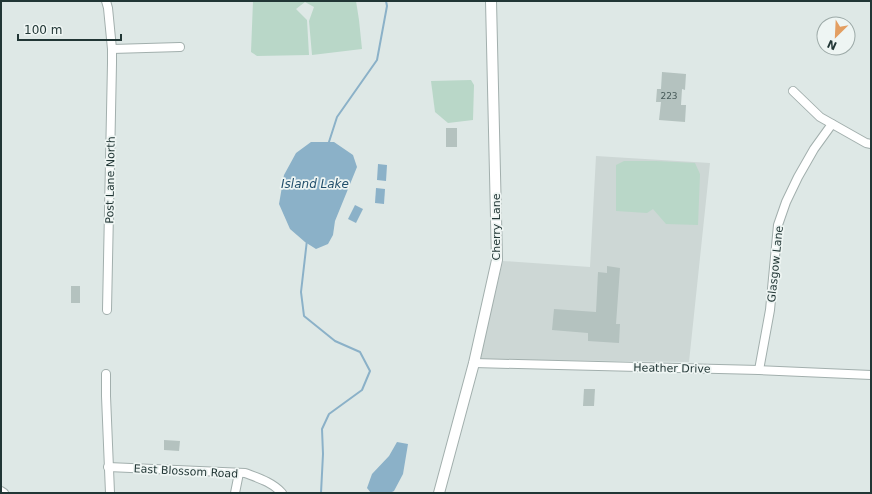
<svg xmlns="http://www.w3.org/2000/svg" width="872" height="494" viewBox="0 0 872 494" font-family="'DejaVu Sans',sans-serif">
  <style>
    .built { fill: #cdd7d5 }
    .green { fill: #b9d7c8 }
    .water { fill: #8bb1c8 }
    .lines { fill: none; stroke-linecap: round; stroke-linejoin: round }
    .stream { stroke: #8bb1c8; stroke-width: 2 }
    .building { fill: #b4c2bf }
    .minor-casing { stroke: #a2afad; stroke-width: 10 }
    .tertiary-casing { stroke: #a2afad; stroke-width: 12 }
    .minor { stroke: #fff; stroke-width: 8 }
    .tertiary { stroke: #fff; stroke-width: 10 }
    .labels { text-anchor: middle; stroke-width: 3.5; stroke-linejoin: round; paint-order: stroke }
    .number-label { font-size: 9px; fill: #465958 }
    .street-label { font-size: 11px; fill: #213635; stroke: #eef5f3 }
    .water-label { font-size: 12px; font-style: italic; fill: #224f6b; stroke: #eef5f3 }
  </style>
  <rect width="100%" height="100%" fill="#dee8e6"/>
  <!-- built -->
  <path class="built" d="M 596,156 L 710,163 L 689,362 L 479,359 L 503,261 L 590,267 Z"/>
  <!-- green -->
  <g class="green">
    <path d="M 253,1 L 356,1 L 359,20 L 362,49 L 312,55 L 309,21 L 314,7 L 305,2 L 296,9 L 307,20 L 309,55 L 257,56 L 251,52 Z"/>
    <path d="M 471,80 L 474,85 L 473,120 L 448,123 L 435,112 L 431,81 Z"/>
    <path d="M 624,161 L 656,161 L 695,163 L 700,174 L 698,225 L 666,224 L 653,209 L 647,213 L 616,211 L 616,165 Z"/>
  </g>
  <!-- water -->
  <g class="water">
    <path d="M 311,142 L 334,142 L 353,155 L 357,167 L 335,221 L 333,235 L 328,244 L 316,249 L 305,242 L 290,229 L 279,204 L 284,175 L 296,153 Z"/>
    <path d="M 378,164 L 387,165 L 386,181 L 377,180 Z"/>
    <path d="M 376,188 L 385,189 L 384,204 L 375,203 Z"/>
    <path d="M 355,205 L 363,209 L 356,223 L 348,219 Z"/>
    <path d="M 397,442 L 408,444 L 403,474 L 394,491 L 390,493 L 371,493 L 367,488 L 372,474 L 389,456 Z"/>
  </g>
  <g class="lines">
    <!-- stream -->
    <g class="stream">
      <path d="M 328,145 L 337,117 L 377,60 L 387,6 L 386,1"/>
      <path d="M 307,240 L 301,292 L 304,316 L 335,341 L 360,352 L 370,371 L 362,390 L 329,414 L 322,429 L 323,454 L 321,493"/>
    </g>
  </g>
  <!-- building -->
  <g class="building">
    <path d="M 662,72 L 686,74 L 685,90 L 682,89 L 681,105 L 686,105 L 685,122 L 659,120 L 661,102 L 656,102 L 657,89 L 661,89 Z"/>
    <rect x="446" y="128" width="11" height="19"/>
    <path d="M 607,266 L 620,268 L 616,324 L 620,324 L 619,343 L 588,341 L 588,333 L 552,330 L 554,309 L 596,312 L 598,272 L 607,273 Z"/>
    <rect x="71" y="286" width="9" height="17"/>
    <path d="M 584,389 L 595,389 L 594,406 L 583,406 Z"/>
    <path d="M 164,440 L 180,441 L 179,451 L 164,450 Z"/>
  </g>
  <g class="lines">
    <!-- minor casing -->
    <g class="minor-casing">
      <g id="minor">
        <path d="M 106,1 L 108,8 L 112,49 L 112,63 L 107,310"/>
        <path d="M 112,49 L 180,47"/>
        <path d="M 793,91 L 820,117 L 866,143 L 871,144"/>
        <path d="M 474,363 L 759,370 L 871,375"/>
        <path d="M 759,370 L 770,310 L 778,225 L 786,202 L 798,177 L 814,149 L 832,124"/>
        <path d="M 106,374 L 106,396 L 110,493"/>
        <path d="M 108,467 L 245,473 C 258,478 272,482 282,493"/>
        <path d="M 1,491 L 4,493"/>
        <path d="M 235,493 L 239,473"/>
      </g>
    </g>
    <!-- tertiary casing -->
    <g class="tertiary-casing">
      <path id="tertiary" d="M 439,493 L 474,363 L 497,260 L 491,1"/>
    </g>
    <!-- minor -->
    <use href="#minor" class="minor"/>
    <!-- tertiary -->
    <use href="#tertiary" class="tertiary"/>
  </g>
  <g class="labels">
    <!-- number labels -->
    <g class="number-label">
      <text x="669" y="99">223</text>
    </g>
    <!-- street labels -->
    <g class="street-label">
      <text transform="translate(110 180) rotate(-89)" y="4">Post Lane North</text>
      <text transform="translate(496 227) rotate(-90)" y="4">Cherry Lane</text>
      <text transform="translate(775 264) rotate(-84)" y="4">Glasgow Lane</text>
      <text transform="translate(672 368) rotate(1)" y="4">Heather Drive</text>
      <text transform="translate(186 471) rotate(3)" y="4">East Blossom Road</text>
    </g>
    <!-- water labels -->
    <g class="water-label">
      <text x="315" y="188">Island Lake</text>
    </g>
  </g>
  <!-- border -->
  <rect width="872" height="494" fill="none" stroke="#213635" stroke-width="4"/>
  <!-- north arrow -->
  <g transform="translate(836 36) rotate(204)"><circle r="19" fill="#eef5f3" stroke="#9ca9a7"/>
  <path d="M0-3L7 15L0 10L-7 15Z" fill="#e39e61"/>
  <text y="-6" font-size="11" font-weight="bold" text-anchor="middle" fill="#213635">N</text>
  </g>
  <!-- scale -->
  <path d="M18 34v6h103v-6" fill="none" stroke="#213635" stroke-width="2"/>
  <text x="24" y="34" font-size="12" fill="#213635" stroke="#eef5f3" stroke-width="3" paint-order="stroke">100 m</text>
</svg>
